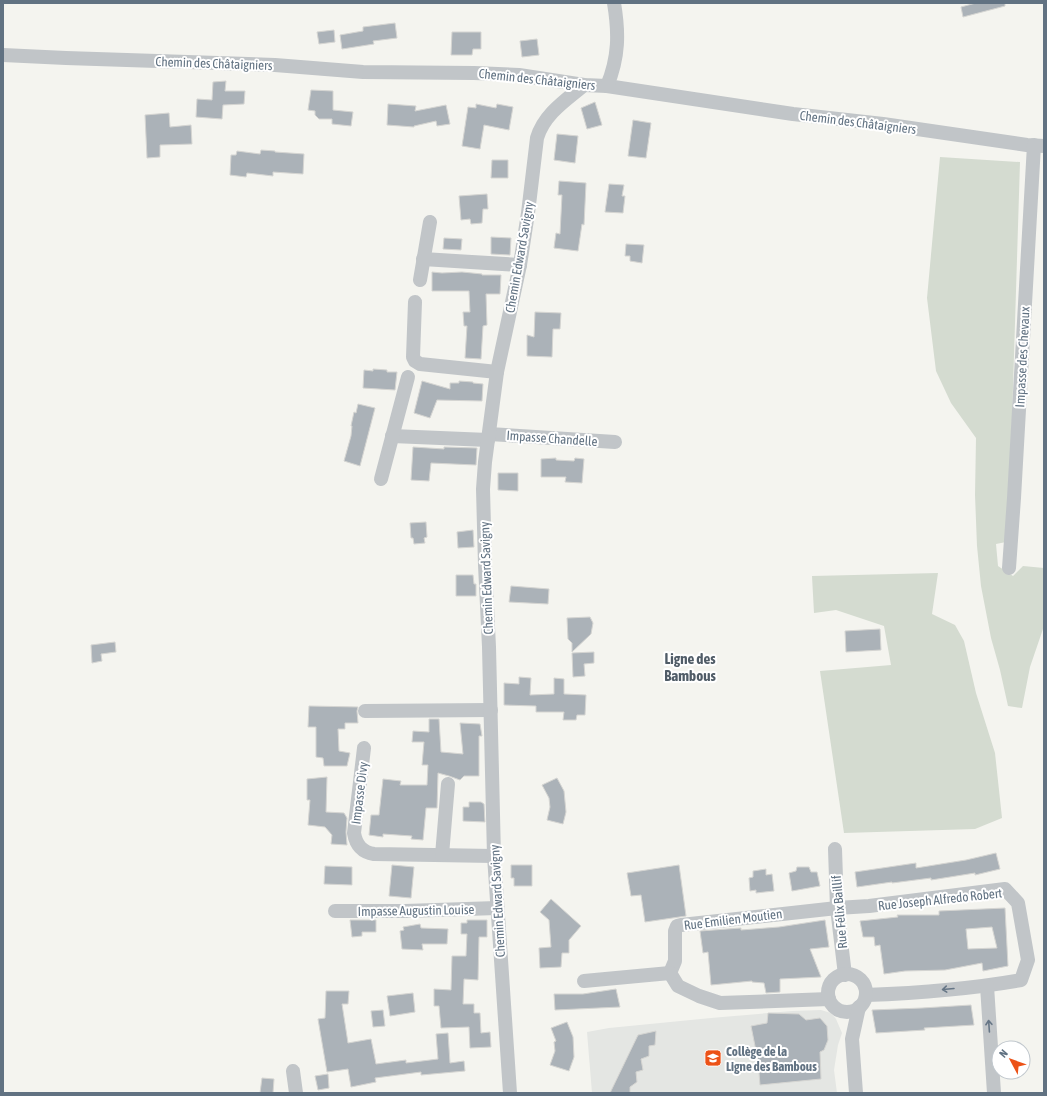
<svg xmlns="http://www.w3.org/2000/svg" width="1047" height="1096" viewBox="0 0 1047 1096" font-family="'Asap Condensed',sans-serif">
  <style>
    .built { fill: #e4e6e3 }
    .green { fill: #d4dbd0 }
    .building { fill: #abb2b8; stroke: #d5d5d2; fill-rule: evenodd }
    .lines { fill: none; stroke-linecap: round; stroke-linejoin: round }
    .minor { stroke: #c1c5c8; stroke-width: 14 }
    .oneway { stroke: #667686 }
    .labels { text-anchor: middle; stroke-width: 4; stroke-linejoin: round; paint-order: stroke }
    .street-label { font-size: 13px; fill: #617282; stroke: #fff }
    .poi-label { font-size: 13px; font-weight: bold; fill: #617282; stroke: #fff; text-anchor: start }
    .quarter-label { font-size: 15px; font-weight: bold; fill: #505c67; stroke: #fff }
  </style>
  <rect width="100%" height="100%" fill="#f4f4ef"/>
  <!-- built -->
  <path class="built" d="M 821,1010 L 831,1013 L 836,1019 L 842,1033 L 838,1045 L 834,1070 L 837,1093 L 592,1093 L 587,1032 L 609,1028 L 711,1018 L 792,1011 Z"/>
  <!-- green -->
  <g class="green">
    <path d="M 940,157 L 1020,162 L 1012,420 L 1006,542 L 996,544 L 998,566 L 1013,576 L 1023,566 L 1044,568 L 1044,626 L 1030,667 L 1022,708 L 1008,706 L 1000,670 L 991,638 L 981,586 L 977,546 L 975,495 L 976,438 L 951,403 L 936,371 L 927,298 Z"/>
    <path d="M 938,573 L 932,614 L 955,625 L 964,641 L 976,693 L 995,753 L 1002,818 L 975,829 L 844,833 L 820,671 L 891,665 L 884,626 L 836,610 L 814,613 L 812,576 Z"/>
  </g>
  <!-- building -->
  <g class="building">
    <path d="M 976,3 L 1005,3 L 1005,6 L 963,17 L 961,7 Z"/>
    <path d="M 395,23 L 397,38 L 373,41 L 374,44 L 342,49 L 340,35 L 363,31 L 363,27 Z"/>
    <path d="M 334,30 L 335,42 L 319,44 L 317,32 Z"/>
    <path d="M 452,32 L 481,32 L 481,49 L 473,49 L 472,55 L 451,55 Z"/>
    <path d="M 537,39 L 539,55 L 522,57 L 520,41 Z"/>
    <path d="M 226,81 L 225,91 L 245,91 L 244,104 L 223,105 L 222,119 L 196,117 L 197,99 L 212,100 L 213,82 Z"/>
    <path d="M 311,90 L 333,91 L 333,110 L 353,112 L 351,126 L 332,124 L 332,119 L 319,119 L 315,115 L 315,111 L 308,110 Z"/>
    <path d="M 595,102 L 602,125 L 587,129 L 581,108 Z"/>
    <path d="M 388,104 L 416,106 L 415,111 L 446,105 L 450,124 L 437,126 L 436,121 L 414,126 L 414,127 L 387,125 Z"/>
    <path d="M 476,104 L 496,108 L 497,104 L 513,107 L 509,130 L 484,125 L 480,149 L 462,146 L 468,107 L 476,108 Z"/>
    <path d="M 169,113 L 170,127 L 191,125 L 192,144 L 160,145 L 160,157 L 147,158 L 145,115 Z"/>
    <path d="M 633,120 L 651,123 L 646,158 L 628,156 Z"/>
    <path d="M 557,134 L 578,136 L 575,163 L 554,160 Z"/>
    <path d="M 261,150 L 275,151 L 275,152 L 304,154 L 303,174 L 273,172 L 273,176 L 247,173 L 246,177 L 230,175 L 231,155 L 236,155 L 237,151 L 260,154 Z"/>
    <path d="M 492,160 L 508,160 L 508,178 L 491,178 Z"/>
    <path d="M 559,181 L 586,183 L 584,225 L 582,224 L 578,251 L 554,248 L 556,233 L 560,234 L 562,195 L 558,195 Z"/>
    <path d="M 609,184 L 624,185 L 622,196 L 625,196 L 623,213 L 605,212 Z"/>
    <path d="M 487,194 L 488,209 L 483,209 L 482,223 L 471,224 L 470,219 L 461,220 L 459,196 Z"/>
    <path d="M 491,237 L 511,238 L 510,255 L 491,254 Z"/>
    <path d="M 444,238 L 462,239 L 461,250 L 443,249 Z"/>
    <path d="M 626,244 L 644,245 L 642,263 L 630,261 L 630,256 L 625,256 Z"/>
    <path d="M 432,272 L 442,273 L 462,272 L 482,274 L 482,275 L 501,275 L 500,294 L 486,294 L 487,325 L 483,326 L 481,359 L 465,358 L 467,326 L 464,326 L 463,312 L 470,312 L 469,291 L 432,291 Z"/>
    <path d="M 535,312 L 561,313 L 560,329 L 553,329 L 552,357 L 527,356 L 527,335 L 534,337 Z"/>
    <path d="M 373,369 L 387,370 L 387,372 L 397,372 L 395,390 L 363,388 L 364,370 L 373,371 Z"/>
    <path d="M 422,381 L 450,389 L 450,383 L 459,383 L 459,381 L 473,382 L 473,383 L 483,384 L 482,401 L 437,400 L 430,418 L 414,413 Z"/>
    <path d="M 358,404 L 375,408 L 360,466 L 344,461 L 351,436 L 352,426 L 351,426 L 354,412 L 356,413 Z"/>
    <path d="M 413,447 L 444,449 L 444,447 L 477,448 L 476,465 L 431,463 L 429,481 L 411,480 Z"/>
    <path d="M 556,458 L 556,460 L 574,461 L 575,458 L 584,459 L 582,483 L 565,482 L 566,477 L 541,477 L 541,459 Z"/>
    <path d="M 498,473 L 518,473 L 518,491 L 498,490 Z"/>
    <path d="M 426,522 L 427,537 L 424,538 L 425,543 L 414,544 L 413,538 L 411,538 L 410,523 Z"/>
    <path d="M 473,530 L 474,547 L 458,548 L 457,532 Z"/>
    <path d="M 456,575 L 473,575 L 474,584 L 476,584 L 476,596 L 456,596 Z"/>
    <path d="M 511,586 L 549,589 L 548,604 L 509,602 Z"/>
    <path d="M 590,617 L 593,623 L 591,634 L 572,652 L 572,643 L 568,639 L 567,618 Z"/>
    <path d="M 880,629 L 881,650 L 846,652 L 845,631 Z"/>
    <path d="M 115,642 L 116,652 L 101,654 L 102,661 L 92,663 L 91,645 Z"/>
    <path d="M 594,652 L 594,663 L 584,664 L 585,676 L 573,677 L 572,653 Z"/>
    <path d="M 519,677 L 531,678 L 530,695 L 554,694 L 554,678 L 564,679 L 564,694 L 586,695 L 585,715 L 577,715 L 576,720 L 563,720 L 564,712 L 536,712 L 536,706 L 504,705 L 504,683 L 519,684 Z"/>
    <path d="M 309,706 L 358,707 L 357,711 L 358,723 L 345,723 L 345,729 L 338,729 L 339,751 L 350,753 L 347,766 L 324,766 L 323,758 L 316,757 L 316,727 L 308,727 Z"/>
    <path d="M 429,719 L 439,719 L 441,752 L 463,754 L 460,723 L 480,724 L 482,736 L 479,736 L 479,776 L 464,776 L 460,780 L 449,776 L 438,773 L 437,808 L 426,808 L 423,840 L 411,839 L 412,836 L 383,834 L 383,837 L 369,835 L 371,815 L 379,815 L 383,779 L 401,781 L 400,785 L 427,785 L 428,765 L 422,765 L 424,742 L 412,742 L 413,731 L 429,732 Z"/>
    <path d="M 327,777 L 326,812 L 344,813 L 347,818 L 346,832 L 347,845 L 331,844 L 332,835 L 325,827 L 308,825 L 310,800 L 307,800 L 307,779 Z"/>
    <path d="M 557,778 L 564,791 L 566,812 L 563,824 L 547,820 L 550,807 L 549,798 L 542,785 Z"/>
    <path d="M 469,802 L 481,802 L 484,804 L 485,822 L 463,821 L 463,807 L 469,807 Z"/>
    <path d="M 996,853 L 1000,869 L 975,875 L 975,873 L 931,880 L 931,878 L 892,883 L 892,882 L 857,887 L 855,872 L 916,863 L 916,868 L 966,860 Z"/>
    <path d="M 392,865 L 414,867 L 411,898 L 389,896 Z"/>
    <path d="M 511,865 L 532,865 L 532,886 L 514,886 L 514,878 L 511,878 Z"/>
    <path d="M 679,865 L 686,916 L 645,922 L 641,895 L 631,896 L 627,873 Z"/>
    <path d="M 325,866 L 352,867 L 352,885 L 324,884 Z"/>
    <path d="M 797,867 L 809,867 L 811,872 L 817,872 L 820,886 L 792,891 L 789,873 L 796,871 Z"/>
    <path d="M 766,869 L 766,875 L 772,874 L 774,891 L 756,893 L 756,890 L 750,891 L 749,878 L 753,877 L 753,871 Z"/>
    <path d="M 551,899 L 581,926 L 569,940 L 569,953 L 562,953 L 561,967 L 540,968 L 539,948 L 551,947 L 549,920 L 540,912 Z"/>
    <path d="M 1005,908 L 1008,966 L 983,971 L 982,963 L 945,970 L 905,971 L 884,974 L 880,945 L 875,946 L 874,937 L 863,937 L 860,921 L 898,917 L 897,915 L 939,915 L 939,911 ZM 992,927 L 997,948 L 968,949 L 966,929 Z"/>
    <path d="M 350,920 L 376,920 L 376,932 L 362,932 L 362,936 L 352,937 Z"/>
    <path d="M 467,920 L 487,920 L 487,937 L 479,937 L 478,980 L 464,979 L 463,1004 L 474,1004 L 474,1013 L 480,1013 L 481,1033 L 490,1032 L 491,1047 L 470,1048 L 469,1027 L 441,1028 L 439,1006 L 434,1006 L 434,989 L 451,990 L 452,956 L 466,956 L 467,934 L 461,934 L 461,923 L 467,923 Z"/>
    <path d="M 825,920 L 829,947 L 810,949 L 821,977 L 780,979 L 780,992 L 766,993 L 764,983 L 752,982 L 752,981 L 711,985 L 708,952 L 703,953 L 700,931 L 741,928 L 741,930 L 779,927 Z"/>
    <path d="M 420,924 L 421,928 L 448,929 L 447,944 L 422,944 L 423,950 L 402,949 L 400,931 L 404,930 L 403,927 Z"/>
    <path d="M 616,989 L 620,1007 L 555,1010 L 554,994 L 583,994 Z"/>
    <path d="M 326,991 L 349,991 L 348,1004 L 342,1004 L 348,1043 L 371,1039 L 376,1064 L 406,1060 L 406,1063 L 438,1059 L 436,1034 L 448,1033 L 450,1063 L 464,1061 L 465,1071 L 421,1075 L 421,1072 L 375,1078 L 376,1082 L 351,1087 L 348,1069 L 327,1072 L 318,1019 L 325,1018 Z"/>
    <path d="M 413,993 L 415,1012 L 390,1016 L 387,996 Z"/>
    <path d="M 971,1005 L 974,1025 L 924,1028 L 925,1030 L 876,1033 L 872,1010 L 922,1008 Z"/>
    <path d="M 383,1010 L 385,1026 L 373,1027 L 371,1011 Z"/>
    <path d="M 768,1013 L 799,1014 L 806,1020 L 820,1018 L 827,1026 L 828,1040 L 824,1050 L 820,1052 L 821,1079 L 760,1085 L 758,1061 L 751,1026 L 767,1023 Z"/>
    <path d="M 567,1022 L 573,1037 L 574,1057 L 569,1071 L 550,1065 L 555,1051 L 554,1042 L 556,1041 L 551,1028 Z"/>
    <path d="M 656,1031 L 655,1045 L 649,1046 L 649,1056 L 641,1059 L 643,1070 L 636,1072 L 637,1082 L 630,1087 L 630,1093 L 610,1093 L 638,1035 Z"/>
    <path d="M 328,1074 L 329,1088 L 318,1090 L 315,1076 Z"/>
    <path d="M 262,1078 L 274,1079 L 273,1093 L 260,1093 Z"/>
  </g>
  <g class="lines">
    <!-- minor -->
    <g class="minor">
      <path d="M 3,55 L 66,58 L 275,65 L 363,72 L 474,73 L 519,75 L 584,85 L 607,86 L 793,114 L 883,124 L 1027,145 L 1044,146"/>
      <path d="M 607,86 C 619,57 619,33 614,3"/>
      <path d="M 423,259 L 520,265"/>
      <path d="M 420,280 L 430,222"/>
      <path d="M 415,302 L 413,357 L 415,361 L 420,364 L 497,372"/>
      <path d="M 489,434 L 615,442"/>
      <path d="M 392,436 L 488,440"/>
      <path d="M 381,479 L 408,377"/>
      <path d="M 1009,568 L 1014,498 L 1034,145"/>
      <path d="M 365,711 L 491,710"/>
      <path d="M 364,748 L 354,833 C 356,845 362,852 374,854 L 494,856"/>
      <path d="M 835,849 L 837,908 L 845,975"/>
      <path d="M 442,855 L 448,784"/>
      <path d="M 335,911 L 405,911 L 497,908"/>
      <path d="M 670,973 L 675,961 L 675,931 L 677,926 L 681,925 L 837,908 L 869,906 L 1005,889 L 1018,903 L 1028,960 L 1021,980 C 970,989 918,993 866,995"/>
      <path d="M 670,973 L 678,986 L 699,996 L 720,1003 L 829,999"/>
      <circle cx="847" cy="993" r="19"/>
      <path d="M 584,981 L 670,973"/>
      <path d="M 987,986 L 994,1093"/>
      <path d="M 293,1071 L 296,1093"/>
      <path d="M 510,1093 L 494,856 L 489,647 L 485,565 L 483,489 L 485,462 L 497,372 L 520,265 L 528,213 L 537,138 C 544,114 566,100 584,85"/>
      <path d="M 856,1093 L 852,1039 L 859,1007"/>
    </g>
  </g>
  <!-- one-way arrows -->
  <defs><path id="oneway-shaft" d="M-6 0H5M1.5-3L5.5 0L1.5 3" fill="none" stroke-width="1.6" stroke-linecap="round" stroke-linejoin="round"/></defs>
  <g class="oneway">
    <use href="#oneway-shaft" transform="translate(948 989) rotate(175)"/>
    <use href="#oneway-shaft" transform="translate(989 1026) rotate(-94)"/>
  </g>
  <!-- icons -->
  <defs>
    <g id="school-square" transform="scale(0.9)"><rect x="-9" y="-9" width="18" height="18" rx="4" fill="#ec5217" stroke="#fff"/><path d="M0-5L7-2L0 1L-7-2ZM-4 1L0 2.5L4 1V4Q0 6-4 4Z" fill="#fff"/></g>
  </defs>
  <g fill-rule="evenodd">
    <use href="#school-square" x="713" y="1058"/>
  </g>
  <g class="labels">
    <!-- street labels -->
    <g class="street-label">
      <text transform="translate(214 63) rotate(2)" y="5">Chemin des Châtaigniers</text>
      <text transform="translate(537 79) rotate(6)" y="5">Chemin des Châtaigniers</text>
      <text transform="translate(858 122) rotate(7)" y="5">Chemin des Châtaigniers</text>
      <text transform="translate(519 257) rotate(-80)" y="5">Chemin Edward Savigny</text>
      <text transform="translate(1022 357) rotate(-87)" y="5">Impasse des Chevaux</text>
      <text transform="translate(552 438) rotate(4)" y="5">Impasse Chandelle</text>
      <text transform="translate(486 578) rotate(-92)" y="5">Chemin Edward Savigny</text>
      <text transform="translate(359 793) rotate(-83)" y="5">Impasse Divy</text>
      <text transform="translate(940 899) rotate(-6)" y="5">Rue Joseph Alfredo Robert</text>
      <text transform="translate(497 901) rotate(-93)" y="5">Chemin Edward Savigny</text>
      <text transform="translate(416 910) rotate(-1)" y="5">Impasse Augustin Louise</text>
      <text transform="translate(839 912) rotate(-95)" y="5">Rue Félix Baillif</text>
      <text transform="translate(733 919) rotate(-7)" y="5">Rue Emilien Moutien</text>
    </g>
    <!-- poi labels -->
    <g class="poi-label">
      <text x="726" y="1056">Collège de la<tspan x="726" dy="15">Ligne des Bambous</tspan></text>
    </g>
    <!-- quarter labels -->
    <g class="quarter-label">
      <text x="690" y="664">Ligne des<tspan x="690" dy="17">Bambous</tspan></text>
    </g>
  </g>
  <!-- border -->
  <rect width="1047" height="1096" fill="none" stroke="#617282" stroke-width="8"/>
  <!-- north arrow -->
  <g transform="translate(1011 1060) rotate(311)"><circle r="19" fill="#ffffff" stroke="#c0c7cd"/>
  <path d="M0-3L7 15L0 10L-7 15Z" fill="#ec5217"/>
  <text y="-6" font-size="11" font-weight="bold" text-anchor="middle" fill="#617282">N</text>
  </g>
</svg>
